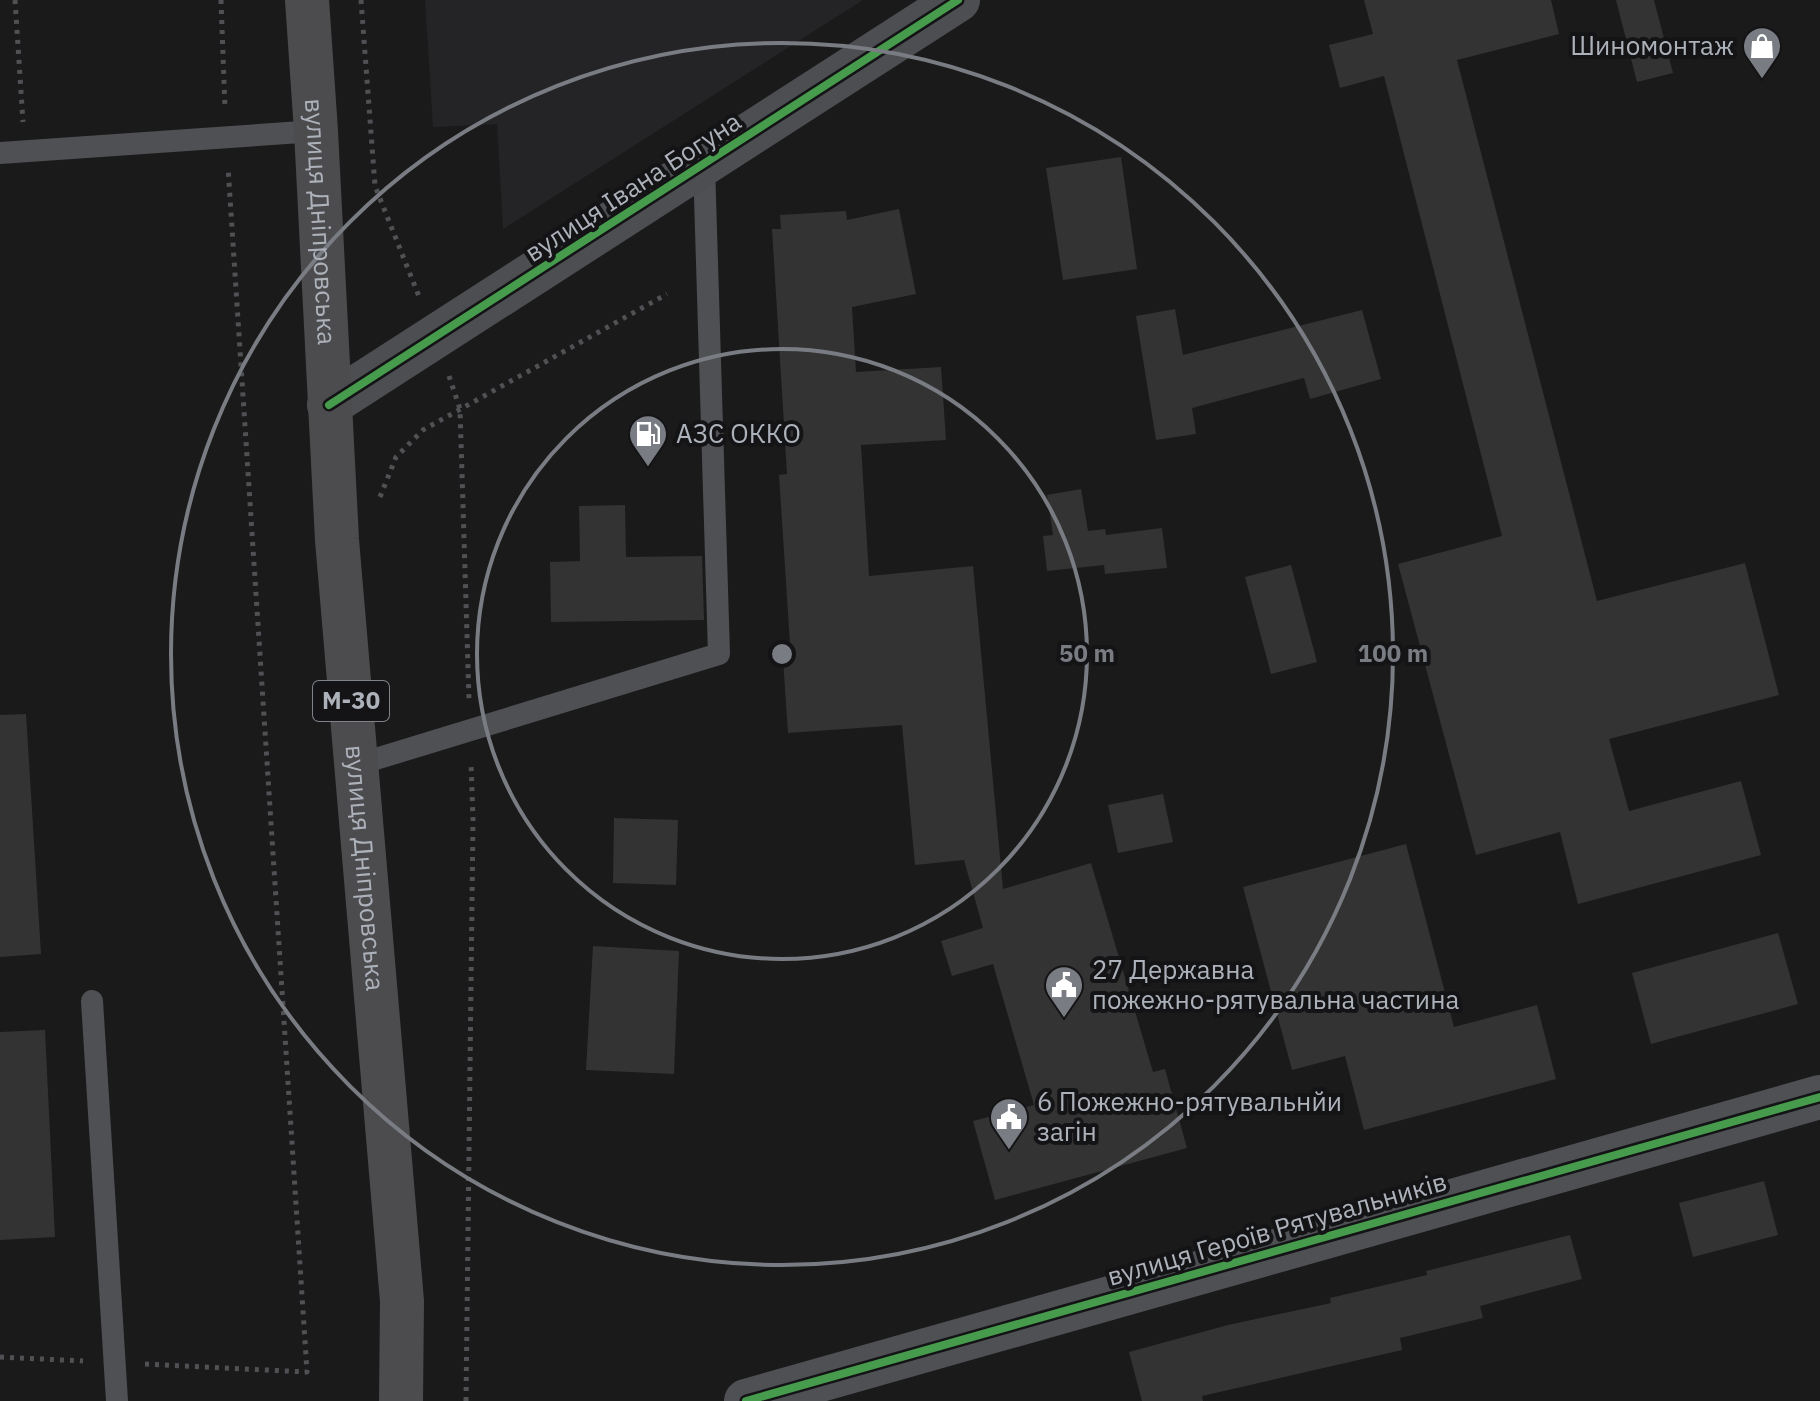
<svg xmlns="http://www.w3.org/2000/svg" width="1820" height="1401" viewBox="0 0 1820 1401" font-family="'IBM Plex Sans',sans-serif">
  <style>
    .built { fill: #242426 }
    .building { fill: #333334 }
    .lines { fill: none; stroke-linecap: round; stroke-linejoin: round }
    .path { stroke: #505154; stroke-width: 5; stroke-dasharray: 4 6; stroke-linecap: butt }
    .lane { stroke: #4e5053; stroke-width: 22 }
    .street { stroke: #4e5053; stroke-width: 44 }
    .secondary { stroke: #4d4e51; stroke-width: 44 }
    .highway { stroke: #4c4c4f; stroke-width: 44 }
    .cycleway-casing { stroke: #141416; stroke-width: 13 }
    .cycleway { stroke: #469c4c; stroke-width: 8 }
    .ring { fill: none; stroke: #797c82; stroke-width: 4 }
    .labels { text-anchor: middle; stroke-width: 8; stroke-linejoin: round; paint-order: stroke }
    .shield { fill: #141416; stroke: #7e8289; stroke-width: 2 }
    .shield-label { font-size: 24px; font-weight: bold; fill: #acb1ba }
    .poi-label { font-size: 26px; fill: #acb1ba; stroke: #141416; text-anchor: start }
    .street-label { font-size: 26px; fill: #acb1ba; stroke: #141416 }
    .centre { fill: #797c82; stroke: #141416; stroke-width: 4 }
    .ring-label { font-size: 24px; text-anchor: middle; font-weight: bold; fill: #797c82; stroke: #141416; stroke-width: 8; stroke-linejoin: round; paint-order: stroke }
  </style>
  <rect width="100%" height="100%" fill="#1a1a1a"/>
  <!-- built -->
  <path class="built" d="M 425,0 L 863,0 L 503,229 L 497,124 L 433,127 Z"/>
  <!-- building -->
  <g class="building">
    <path d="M 1364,0 L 1551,0 L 1559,34 L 1457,60 L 1597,601 L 1745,563 L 1779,695 L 1609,739 L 1629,811 L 1741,781 L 1761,855 L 1578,904 L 1560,832 L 1476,855 L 1398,564 L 1502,536 L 1384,76 L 1340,88 L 1329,45 L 1373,34 Z"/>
    <path d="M 1616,0 L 1654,0 L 1673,73 L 1637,82 Z"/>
    <path d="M 1121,157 L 1137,269 L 1063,280 L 1046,168 Z"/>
    <path d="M 899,209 L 916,294 L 852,307 L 856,372 L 941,367 L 946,440 L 861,445 L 869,576 L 973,566 L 1003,889 L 1091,863 L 1153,1072 L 1165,1069 L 1187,1148 L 995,1200 L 973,1121 L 1034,1105 L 993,964 L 952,976 L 941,941 L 983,928 L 964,860 L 915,865 L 902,725 L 788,733 L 783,659 L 791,659 L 779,475 L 787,474 L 772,229 L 781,229 L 780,215 L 846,211 L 847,220 Z"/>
    <path d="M 1175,309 L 1183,355 L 1362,310 L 1381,379 L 1310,399 L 1304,378 L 1192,408 L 1196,434 L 1156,440 L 1136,316 Z"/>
    <path d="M 1081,489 L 1088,531 L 1105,529 L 1106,535 L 1162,528 L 1167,568 L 1105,574 L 1104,565 L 1047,571 L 1043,536 L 1053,535 L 1047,495 Z"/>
    <path d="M 625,505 L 626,557 L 702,556 L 704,620 L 551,622 L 550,562 L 580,561 L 579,506 Z"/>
    <path d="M 1291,565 L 1317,662 L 1271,674 L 1245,577 Z"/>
    <path d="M 26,714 L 41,954 L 0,957 L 0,715 Z"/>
    <path d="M 1163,794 L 1173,842 L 1118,853 L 1108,805 Z"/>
    <path d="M 614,818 L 678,820 L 676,885 L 613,883 Z"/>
    <path d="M 1406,844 L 1454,1027 L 1537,1005 L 1556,1079 L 1364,1130 L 1345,1056 L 1292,1070 L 1243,887 Z"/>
    <path d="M 1778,933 L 1798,1004 L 1651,1044 L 1632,973 Z"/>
    <path d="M 593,946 L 679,951 L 674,1074 L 586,1070 Z"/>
    <path d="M 45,1030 L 55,1237 L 0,1240 L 0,1032 Z"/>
    <path d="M 1764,1181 L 1778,1235 L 1693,1257 L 1679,1203 Z"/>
    <path d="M 1570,1235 L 1582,1279 L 1480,1306 L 1483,1318 L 1400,1338 L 1402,1350 L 1202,1396 L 1203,1401 L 1142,1401 L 1129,1352 L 1228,1325 L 1331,1303 L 1330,1298 L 1427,1275 L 1426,1271 Z"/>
  </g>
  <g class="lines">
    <!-- path -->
    <g class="path">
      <path d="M 15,0 L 23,122"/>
      <path d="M 221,0 L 225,109"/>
      <path d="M 361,0 L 375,186 L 420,299"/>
      <path d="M 449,376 L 460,409 L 469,700"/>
      <path d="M 380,497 L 396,457 L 423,430 L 667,294"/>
      <path d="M 0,1357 L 83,1361"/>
      <path d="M 145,1364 L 307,1372 L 228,167"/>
      <path d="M 466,1401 L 473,820 L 471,762"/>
    </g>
    <!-- lane -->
    <g class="lane">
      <path d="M 0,153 L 316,131"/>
      <path d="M 356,765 L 719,654 L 704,165"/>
      <path d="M 92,1001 L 117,1401"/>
    </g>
    <!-- street -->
    <path class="street" d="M 746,1401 L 1820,1097"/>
    <!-- secondary -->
    <path class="secondary" d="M 329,405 L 958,0"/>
    <!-- highway -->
    <path class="highway" id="s1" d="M 307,0 L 316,131 L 337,540 L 402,1301 L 401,1401"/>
    <!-- cycleway casing -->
    <g class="cycleway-casing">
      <g id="cycleway">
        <path d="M 329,405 L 958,0"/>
        <path d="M 746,1401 L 1820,1097"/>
      </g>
    </g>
    <!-- cycleway -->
    <use href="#cycleway" class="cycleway"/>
  </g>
  <!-- distance rings -->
  <g class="ring">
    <circle cx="782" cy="654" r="305"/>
    <circle cx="782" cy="654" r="611"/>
  </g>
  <!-- icons -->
  <defs>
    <g id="shop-pin" transform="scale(2)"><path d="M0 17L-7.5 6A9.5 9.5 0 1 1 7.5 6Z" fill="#797c82" stroke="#141416"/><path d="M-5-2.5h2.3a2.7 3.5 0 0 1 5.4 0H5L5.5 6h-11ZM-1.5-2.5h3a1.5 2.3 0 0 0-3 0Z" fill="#fff"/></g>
    <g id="fuel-pin" transform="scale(2)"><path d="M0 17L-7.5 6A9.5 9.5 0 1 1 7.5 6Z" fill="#797c82" stroke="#141416"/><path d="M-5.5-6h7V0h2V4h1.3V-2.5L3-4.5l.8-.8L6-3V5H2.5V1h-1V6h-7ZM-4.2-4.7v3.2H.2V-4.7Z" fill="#fff"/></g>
    <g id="civic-pin" transform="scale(2)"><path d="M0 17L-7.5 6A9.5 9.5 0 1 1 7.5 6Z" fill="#797c82" stroke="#141416"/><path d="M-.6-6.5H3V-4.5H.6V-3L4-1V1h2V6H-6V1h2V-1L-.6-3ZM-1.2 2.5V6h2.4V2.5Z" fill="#fff"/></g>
  </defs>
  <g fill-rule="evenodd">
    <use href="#shop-pin" x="1762" y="46"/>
    <use href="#fuel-pin" x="648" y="434"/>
    <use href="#civic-pin" x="1064" y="985"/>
    <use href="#civic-pin" x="1009" y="1117"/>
  </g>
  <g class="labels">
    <!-- shield labels -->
    <rect class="shield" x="313" y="681" width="76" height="40" rx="6"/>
    <g class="shield-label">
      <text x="351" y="709">М-30</text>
    </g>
    <!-- poi labels -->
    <g class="poi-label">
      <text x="1734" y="55" text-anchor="end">Шиномонтаж</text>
      <text x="676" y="443">АЗС ОККО</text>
      <text x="1092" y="979">27 Державна<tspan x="1092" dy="30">пожежно-рятувальна частина</tspan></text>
      <text x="1037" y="1111">6 Пожежно-рятувальнйи<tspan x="1037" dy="30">загін</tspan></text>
    </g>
    <!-- street labels -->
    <g class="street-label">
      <text transform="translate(633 187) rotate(-33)" y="9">вулиця Івана Богуна</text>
      <text dy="9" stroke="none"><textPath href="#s1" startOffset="222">вулиця Дніпровська</textPath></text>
      <text dy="9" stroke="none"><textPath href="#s1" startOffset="870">вулиця Дніпровська</textPath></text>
      <text transform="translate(1277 1229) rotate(-16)" y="9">вулиця Героїв Рятувальників</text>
    </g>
  </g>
  <circle cx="782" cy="654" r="12" class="centre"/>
  <g class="ring-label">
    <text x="1087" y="662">50 m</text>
    <text x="1393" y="662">100 m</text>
  </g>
</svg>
